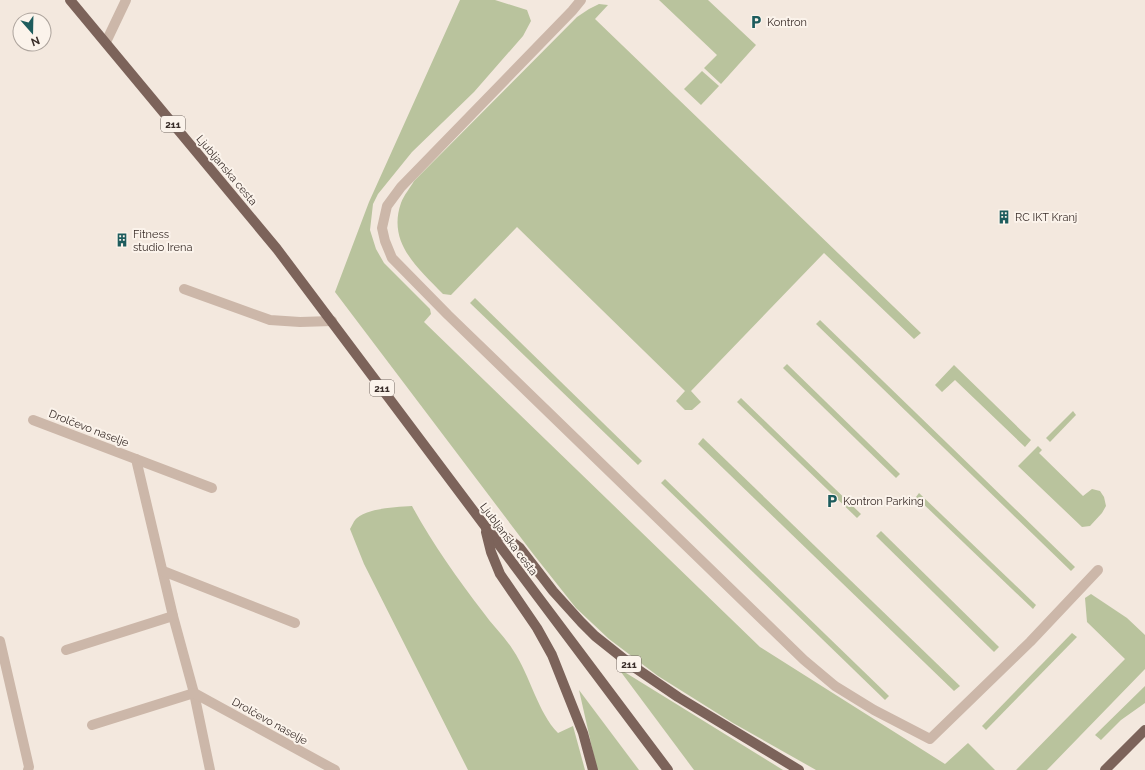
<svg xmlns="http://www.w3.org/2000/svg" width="1145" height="770" viewBox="0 0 1145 770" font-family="Raleway,sans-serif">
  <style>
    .green { fill: #b9c39d }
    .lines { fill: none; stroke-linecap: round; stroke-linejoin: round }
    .minor { stroke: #ccb7a9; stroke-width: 10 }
    .major { stroke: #7c635a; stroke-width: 10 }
    .labels { text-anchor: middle; stroke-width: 4; stroke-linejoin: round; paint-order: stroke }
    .shield { fill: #fbf3eb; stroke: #736863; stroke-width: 1 }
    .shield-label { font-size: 10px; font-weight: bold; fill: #392d29 }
    .poi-label { font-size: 11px; fill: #392d29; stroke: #fbf3eb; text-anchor: start }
    .street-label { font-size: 11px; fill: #392d29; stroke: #fbf3eb }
  </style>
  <rect width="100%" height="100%" fill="#f3e8de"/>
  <!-- green -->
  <g class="green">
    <path d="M 460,0 L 495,0 L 527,10 L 531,21 L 523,36 L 474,92 L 412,152 L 378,194 L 373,204 L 370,230 L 376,249 L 384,263 L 430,309 L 431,314 L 424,322 L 760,647 L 945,764 L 968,743 L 995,770 L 816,770 L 733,723 L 658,676 L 609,639 L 576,608 L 534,555 L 335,292 L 369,202 Z"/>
    <path d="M 659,0 L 708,0 L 756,45 L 721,84 L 704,68 L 717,55 Z"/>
    <path d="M 599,4 L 608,5 L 595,19 L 921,333 L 914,339 L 824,253 L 691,391 L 701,402 L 692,410 L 685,410 L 676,401 L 685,391 L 517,227 L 451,295 L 443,294 C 418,268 387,243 401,203 C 404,195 410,188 414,181 L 577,17 L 589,9 Z"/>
    <path d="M 702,71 L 719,86 L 701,105 L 684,89 Z"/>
    <path d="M 475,298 L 642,461 L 638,465 L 470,303 Z"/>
    <path d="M 820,320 L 1075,567 L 1071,571 L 816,324 Z"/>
    <path d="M 787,364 L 900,474 L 896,478 L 783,368 Z"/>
    <path d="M 954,365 L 1031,440 L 1025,447 L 955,380 L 942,392 L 935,385 Z"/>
    <path d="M 741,398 L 861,514 L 857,518 L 737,402 Z"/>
    <path d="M 1073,411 L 1076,415 L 1050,442 L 1046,438 Z"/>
    <path d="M 703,438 L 960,686 L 954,691 L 698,444 Z"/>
    <path d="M 1038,446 L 1042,450 L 1039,453 L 1083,496 L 1092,489 L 1100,491 L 1104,497 L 1106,506 L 1102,513 L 1090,526 L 1082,527 L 1018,466 Z"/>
    <path d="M 665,479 L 889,696 L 885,700 L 661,483 Z"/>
    <path d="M 919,493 L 1036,605 L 1033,609 L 916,497 Z"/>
    <path d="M 412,506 C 432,543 457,578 483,612 C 492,625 505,637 513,650 C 530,675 538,713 558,733 L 573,726 L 585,770 L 468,770 L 364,564 L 350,529 C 352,526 354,520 357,518 C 369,508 396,507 412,506 Z"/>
    <path d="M 881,531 L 999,647 L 994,652 L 876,536 Z"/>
    <path d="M 1091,594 L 1127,618 L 1145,635 L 1145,669 L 1047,770 L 1016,770 L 1125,659 L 1087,622 L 1085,598 Z"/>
    <path d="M 1072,633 L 1077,637 L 986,730 L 982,726 Z"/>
    <path d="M 618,668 L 783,770 L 694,770 Z"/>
    <path d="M 1145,686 L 1145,703 L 1121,720 L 1101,740 L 1095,735 Z"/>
    <path d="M 579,690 L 639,770 L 597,770 Z"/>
  </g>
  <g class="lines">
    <!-- minor -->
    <g class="minor">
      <path d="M 581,0 L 572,11 L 401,187 L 387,206 L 382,228 L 385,241 L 392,258 L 448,315 L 804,660 L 835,686 L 874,710 L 930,739 L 1030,642 L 1098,570"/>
      <path d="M 106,42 L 126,0"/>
      <path d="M 184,289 L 270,320 L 300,322 L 332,321"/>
      <path d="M 33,420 L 212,488"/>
      <path d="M 136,459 L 173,616 L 194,693 L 210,770"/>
      <path d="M 163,571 L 295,623"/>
      <path d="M 0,641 L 29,767 L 28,770"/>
      <path d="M 66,650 L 173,616"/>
      <path d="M 92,725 L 194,693 L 335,770"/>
    </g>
    <!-- major -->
    <g class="major">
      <path d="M 70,0 L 277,249 L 668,770"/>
      <path d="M 486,528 L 506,537 L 520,548 L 553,591 L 581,622 L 595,636 L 634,667 L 678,697 L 799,770"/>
      <path d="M 486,532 L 491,552 L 500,574 L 537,628 L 552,655 L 583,733 L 593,770"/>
      <path d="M 1105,770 L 1145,730"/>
    </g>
  </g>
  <!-- icons -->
  <defs>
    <g id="parking-bare" transform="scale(1.08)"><path d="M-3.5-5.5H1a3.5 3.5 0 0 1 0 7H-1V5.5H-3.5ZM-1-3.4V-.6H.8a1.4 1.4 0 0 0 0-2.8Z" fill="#1d5c5d" stroke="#fbf3eb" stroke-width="2.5" paint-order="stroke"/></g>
    <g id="building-bare" transform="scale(1.08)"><path d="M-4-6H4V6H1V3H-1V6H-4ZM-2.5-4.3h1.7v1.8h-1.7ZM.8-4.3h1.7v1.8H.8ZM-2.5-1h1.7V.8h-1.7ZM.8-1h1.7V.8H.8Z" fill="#1d5c5d" stroke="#fbf3eb" stroke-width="2.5" paint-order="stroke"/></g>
  </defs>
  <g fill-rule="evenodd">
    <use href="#parking-bare" x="756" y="22"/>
    <use href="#building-bare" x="1004" y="217"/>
    <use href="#building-bare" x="122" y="240"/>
    <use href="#parking-bare" x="832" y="501"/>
  </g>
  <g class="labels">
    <!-- shield labels -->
    <g class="shield">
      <rect x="161" y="116" width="24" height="16" rx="3"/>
      <rect x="370" y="380" width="24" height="16" rx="3"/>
      <rect x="617" y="656" width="24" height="16" rx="3"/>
    </g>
    <g class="shield-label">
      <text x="173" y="128">211</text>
      <text x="382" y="392">211</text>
      <text x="629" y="668">211</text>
    </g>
    <!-- poi labels -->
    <g class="poi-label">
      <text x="767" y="26">Kontron</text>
      <text x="1015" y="221">RC IKT Kranj</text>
      <text x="133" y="238">Fitness<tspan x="133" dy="13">studio Irena</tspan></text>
      <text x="843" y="505">Kontron Parking</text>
    </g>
    <!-- street labels -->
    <g class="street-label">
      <text transform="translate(227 170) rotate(50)" y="4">Ljubljanska cesta</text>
      <text transform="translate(89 428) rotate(21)" y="4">Drolčevo naselje</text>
      <text transform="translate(509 539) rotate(53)" y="4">Ljubljanska cesta</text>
      <text transform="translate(270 721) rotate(29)" y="4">Drolčevo naselje</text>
    </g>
  </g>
  <!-- north arrow -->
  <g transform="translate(32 32) rotate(160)"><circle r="19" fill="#fbf3eb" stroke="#ada49d"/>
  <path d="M0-3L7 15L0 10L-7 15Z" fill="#1d5c5d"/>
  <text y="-6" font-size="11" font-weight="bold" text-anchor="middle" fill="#392d29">N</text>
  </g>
</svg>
